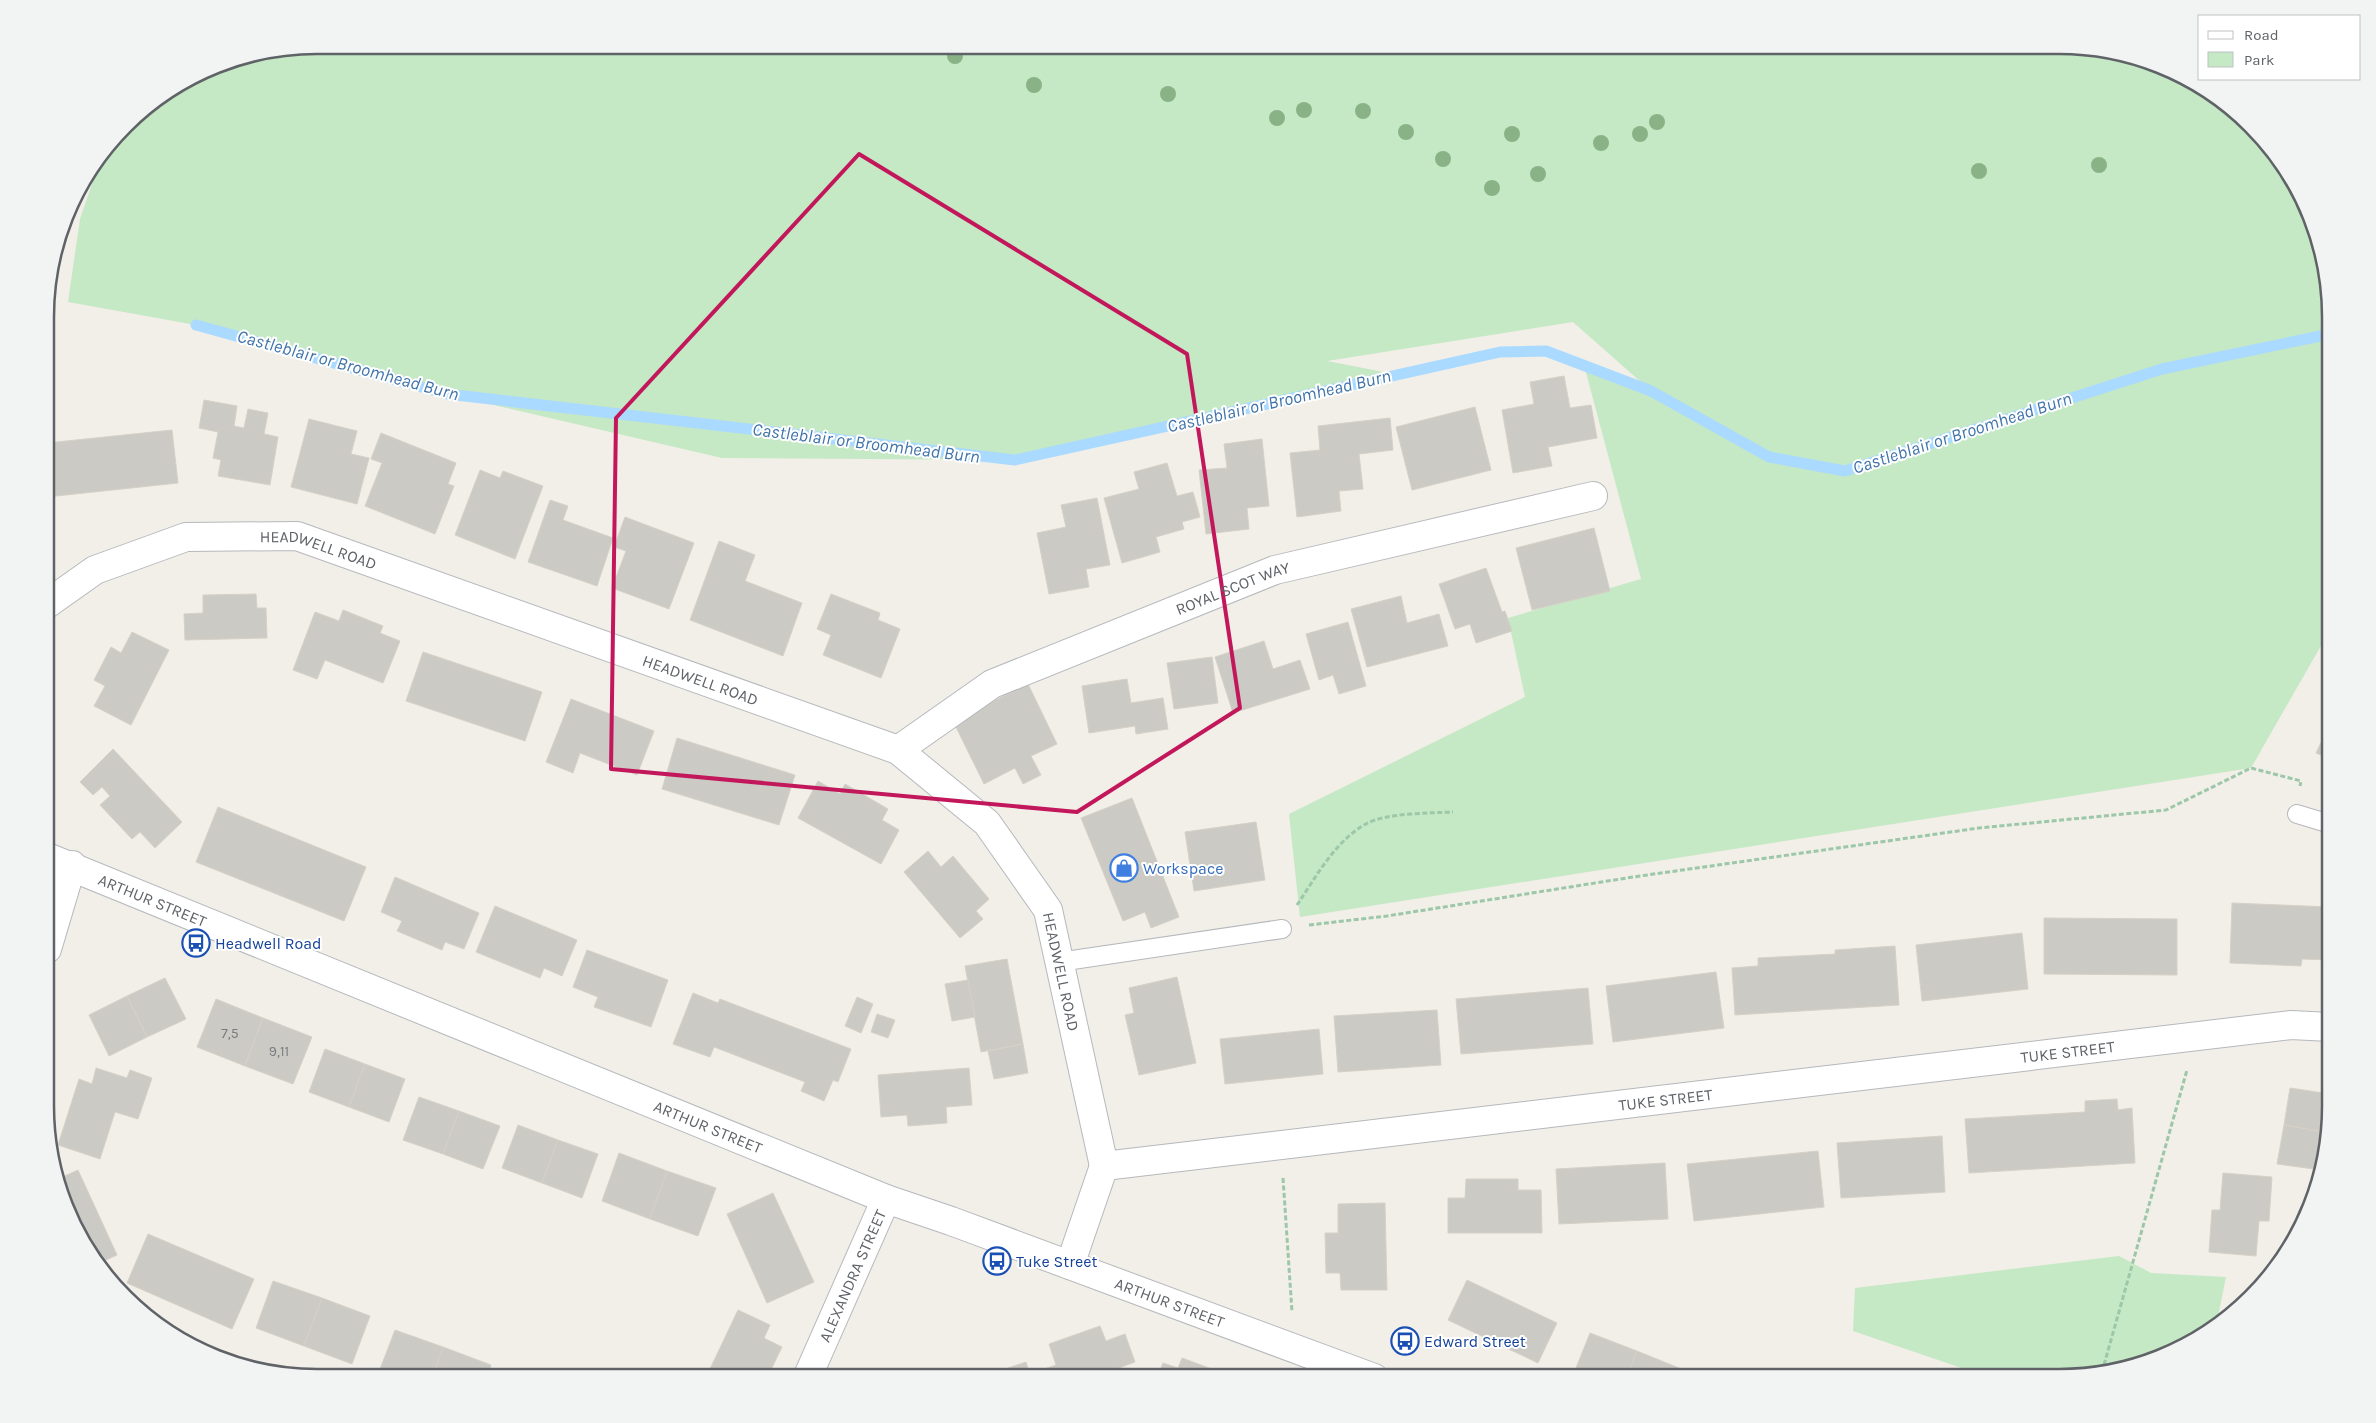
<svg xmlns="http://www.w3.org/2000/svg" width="2376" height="1423" viewBox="0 0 2376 1423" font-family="Karla,sans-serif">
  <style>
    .green { fill: #c5e8c5 }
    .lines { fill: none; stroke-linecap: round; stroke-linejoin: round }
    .stream { stroke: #aadaff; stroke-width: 11 }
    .building { fill: #cccac5; stroke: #d6d1c6 }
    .service-casing { stroke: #b5b8bc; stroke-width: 20 }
    .minor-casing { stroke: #b5b8bc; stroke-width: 30 }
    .tertiary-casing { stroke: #b5b8bc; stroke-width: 30 }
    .path { stroke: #9cc7a9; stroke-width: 3; stroke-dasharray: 5 2.5; stroke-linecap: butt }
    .service { stroke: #fff; stroke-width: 18 }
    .minor { stroke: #fff; stroke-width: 28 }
    .tertiary { stroke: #fff; stroke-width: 28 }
    .tree { fill: #89b387 }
    .marked { fill: none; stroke: #c2185b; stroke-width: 4; stroke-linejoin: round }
    .labels { text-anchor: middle; stroke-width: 4; stroke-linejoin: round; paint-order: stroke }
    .number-label { font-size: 14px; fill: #7a7d7f }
    .street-label { font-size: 16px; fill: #5f6368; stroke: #fff }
    .shop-label { font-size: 16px; fill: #366cbe; stroke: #fff; text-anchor: start }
    .transit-label { font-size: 16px; fill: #164399; stroke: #fff; text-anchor: start }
    .water-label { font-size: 18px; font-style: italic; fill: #4174aa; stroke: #fff }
    .rim { fill: none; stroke: #5f6368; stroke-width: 2.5 }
  </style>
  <rect width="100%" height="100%" fill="#f1efe8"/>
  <!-- green -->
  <g class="green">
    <path d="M 317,45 L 2059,45 L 2130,54 L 2195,82 L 2251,124 L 2294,181 L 2317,230 L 2330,299 L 2330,630 L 2251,768 L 1300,917 L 1289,814 L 1525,697 L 1508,618 L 1641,579 L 1584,365 L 1650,390 L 1573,322 L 1327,361 L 1399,375 L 1015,460 L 722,458 L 447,394 L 196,325 L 68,302 L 80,219 L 99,163 L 137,113 L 213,66 Z"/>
    <path d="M 2119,1256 L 2151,1273 L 2226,1277 L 2216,1326 L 2195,1341 L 2146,1364 L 2077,1377 L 1988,1377 L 1853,1331 L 1855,1288 Z"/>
  </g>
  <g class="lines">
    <!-- stream -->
    <path class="stream" d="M 196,325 L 447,394 L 1015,460 L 1500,352 L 1546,351 L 1651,391 L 1769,457 L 1845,471 L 2162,369 L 2330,334"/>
  </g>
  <!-- building -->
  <g class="building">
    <path d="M 1564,376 L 1570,408 L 1591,405 L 1597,438 L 1548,447 L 1552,466 L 1513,473 L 1502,410 L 1534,404 L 1530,382 Z"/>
    <path d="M 204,400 L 237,406 L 234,426 L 244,428 L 248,409 L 268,413 L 264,434 L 278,437 L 270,485 L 218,476 L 221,460 L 213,458 L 218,432 L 199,428 Z"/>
    <path d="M 1475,407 L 1491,470 L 1412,490 L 1396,427 Z"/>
    <path d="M 1390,418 L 1393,450 L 1359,454 L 1363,489 L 1339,491 L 1341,511 L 1297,517 L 1290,453 L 1320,450 L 1318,426 Z"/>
    <path d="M 309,419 L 357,431 L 351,454 L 369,458 L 357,504 L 291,487 Z"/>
    <path d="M 172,430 L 178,483 L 47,497 L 47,443 Z"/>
    <path d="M 381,433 L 456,463 L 448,484 L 454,486 L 435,534 L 365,506 L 382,463 L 371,459 Z"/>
    <path d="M 1262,439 L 1269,506 L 1247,508 L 1249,529 L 1206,534 L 1199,470 L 1227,468 L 1224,444 Z"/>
    <path d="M 1167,463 L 1177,496 L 1193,492 L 1200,517 L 1182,522 L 1184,529 L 1156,537 L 1160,552 L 1122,563 L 1104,498 L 1139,489 L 1134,472 Z"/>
    <path d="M 480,470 L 500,478 L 503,471 L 543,486 L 515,559 L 455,535 Z"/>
    <path d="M 1097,498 L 1110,565 L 1086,569 L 1089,587 L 1049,594 L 1037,533 L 1066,527 L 1061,505 Z"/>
    <path d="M 550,500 L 568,506 L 563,520 L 613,538 L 597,586 L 528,562 Z"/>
    <path d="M 625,517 L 694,543 L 669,609 L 612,588 L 626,551 L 614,547 Z"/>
    <path d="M 1594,528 L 1610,591 L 1532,610 L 1516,548 Z"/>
    <path d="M 719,541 L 755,555 L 745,581 L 802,603 L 783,656 L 690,620 Z"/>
    <path d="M 1486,568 L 1502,612 L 1505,611 L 1512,631 L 1476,643 L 1470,624 L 1455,629 L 1439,584 Z"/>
    <path d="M 256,594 L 257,608 L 266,608 L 267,638 L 185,640 L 184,614 L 203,613 L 203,595 Z"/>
    <path d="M 831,594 L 880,613 L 878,620 L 900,629 L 881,678 L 823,655 L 831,635 L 817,629 Z"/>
    <path d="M 1401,596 L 1407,623 L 1439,614 L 1448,646 L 1367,667 L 1351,609 Z"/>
    <path d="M 343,610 L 383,626 L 380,633 L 400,641 L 383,683 L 325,660 L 317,679 L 293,670 L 315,612 L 339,621 Z"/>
    <path d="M 1348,622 L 1366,686 L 1339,694 L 1333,675 L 1319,680 L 1306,634 Z"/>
    <path d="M 132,632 L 169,650 L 131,725 L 94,706 L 105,686 L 94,680 L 111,647 L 121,653 Z"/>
    <path d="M 1264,641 L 1273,669 L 1300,660 L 1310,689 L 1233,713 L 1215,657 Z"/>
    <path d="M 423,652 L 542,692 L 525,741 L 406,701 Z"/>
    <path d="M 1212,657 L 1218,703 L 1174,709 L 1167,663 Z"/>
    <path d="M 1127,679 L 1131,703 L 1163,698 L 1168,729 L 1136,734 L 1135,726 L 1089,733 L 1082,686 Z"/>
    <path d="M 1028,684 L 1057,744 L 1031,756 L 1041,775 L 1023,784 L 1015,768 L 984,784 L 953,721 Z"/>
    <path d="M 571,699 L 654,731 L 637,775 L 580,753 L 573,773 L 546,762 Z"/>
    <path d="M 2330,724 L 2330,759 L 2316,753 Z"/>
    <path d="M 677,738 L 795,775 L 779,825 L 662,789 Z"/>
    <path d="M 113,749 L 182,822 L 155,848 L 140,832 L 132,839 L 100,805 L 110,796 L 102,787 L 93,795 L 80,782 Z"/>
    <path d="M 818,781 L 840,794 L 845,784 L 888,809 L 882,820 L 899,830 L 881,864 L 798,818 Z"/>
    <path d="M 1132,798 L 1179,917 L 1151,928 L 1145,912 L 1123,921 L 1081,818 Z"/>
    <path d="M 218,807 L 366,867 L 344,921 L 196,862 Z"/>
    <path d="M 1256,822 L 1265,880 L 1194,891 L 1185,832 Z"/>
    <path d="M 928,851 L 941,867 L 953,856 L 989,899 L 976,911 L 983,919 L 960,938 L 904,872 Z"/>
    <path d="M 395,877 L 479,913 L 464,949 L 445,942 L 442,950 L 397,931 L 402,921 L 381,912 Z"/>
    <path d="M 2232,903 L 2330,907 L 2330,960 L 2302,959 L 2301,966 L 2230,963 Z"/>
    <path d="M 495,906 L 577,940 L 562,976 L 544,968 L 540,978 L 476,952 Z"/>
    <path d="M 2044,918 L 2177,919 L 2177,975 L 2044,974 Z"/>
    <path d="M 2022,933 L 2028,989 L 1922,1001 L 1916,945 Z"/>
    <path d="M 1895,946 L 1899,1005 L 1735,1015 L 1732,968 L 1758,966 L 1758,958 L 1835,954 L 1835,950 Z"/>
    <path d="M 587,950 L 668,980 L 651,1027 L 594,1007 L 598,997 L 573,987 Z"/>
    <path d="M 1007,959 L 1023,1044 L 981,1052 L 965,966 Z"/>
    <path d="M 1716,972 L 1724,1028 L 1613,1042 L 1606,986 Z"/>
    <path d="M 1177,977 L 1196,1063 L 1139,1075 L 1125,1015 L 1134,1013 L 1129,988 Z"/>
    <path d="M 165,978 L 186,1019 L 147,1037 L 127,996 Z"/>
    <path d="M 968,980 L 975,1017 L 952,1021 L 945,984 Z"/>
    <path d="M 1588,988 L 1593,1044 L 1461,1054 L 1456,999 Z"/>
    <path d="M 693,993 L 718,1003 L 720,999 L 851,1049 L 838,1082 L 833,1080 L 824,1101 L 801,1091 L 805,1082 L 714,1047 L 710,1057 L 673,1044 Z"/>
    <path d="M 127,996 L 147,1037 L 109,1056 L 89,1015 Z"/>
    <path d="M 857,997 L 873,1004 L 861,1033 L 845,1026 Z"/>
    <path d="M 216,999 L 263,1018 L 245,1066 L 197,1047 Z"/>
    <path d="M 1437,1010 L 1441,1065 L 1338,1072 L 1334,1016 Z"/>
    <path d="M 877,1014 L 895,1020 L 888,1038 L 871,1032 Z"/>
    <path d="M 263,1018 L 312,1037 L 293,1084 L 245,1066 Z"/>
    <path d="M 1319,1029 L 1323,1074 L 1225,1084 L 1220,1039 Z"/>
    <path d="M 1023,1044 L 1028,1073 L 994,1079 L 988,1051 Z"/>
    <path d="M 325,1049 L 365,1064 L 349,1107 L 309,1092 Z"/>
    <path d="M 365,1064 L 405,1079 L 389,1122 L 349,1107 Z"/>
    <path d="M 96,1068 L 127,1078 L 130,1070 L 152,1078 L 138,1119 L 115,1112 L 100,1159 L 58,1145 L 79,1079 L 92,1084 Z"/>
    <path d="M 969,1068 L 972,1105 L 946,1107 L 947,1123 L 908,1126 L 907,1115 L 881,1117 L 878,1075 Z"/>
    <path d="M 2290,1088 L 2330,1094 L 2329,1133 L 2284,1125 Z"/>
    <path d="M 419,1097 L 459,1111 L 443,1154 L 403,1140 Z"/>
    <path d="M 2117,1099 L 2118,1110 L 2132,1108 L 2135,1163 L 1969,1173 L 1965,1119 L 2085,1112 L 2085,1101 Z"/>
    <path d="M 459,1111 L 500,1126 L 483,1169 L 443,1154 Z"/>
    <path d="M 518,1125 L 558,1140 L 542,1183 L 502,1168 Z"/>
    <path d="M 2284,1125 L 2329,1133 L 2321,1170 L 2277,1164 Z"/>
    <path d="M 1942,1136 L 1945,1192 L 1841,1198 L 1837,1143 Z"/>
    <path d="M 558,1140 L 598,1154 L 582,1198 L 542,1183 Z"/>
    <path d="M 1818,1151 L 1824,1207 L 1694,1221 L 1687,1164 Z"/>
    <path d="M 619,1153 L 667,1171 L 650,1219 L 602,1201 Z"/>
    <path d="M 1665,1163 L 1668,1219 L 1559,1224 L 1556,1169 Z"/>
    <path d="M 78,1170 L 117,1255 L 97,1264 L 91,1257 L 60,1194 L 56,1180 Z"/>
    <path d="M 667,1171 L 716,1188 L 698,1236 L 650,1219 Z"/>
    <path d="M 2223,1173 L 2272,1177 L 2269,1221 L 2259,1221 L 2256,1256 L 2209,1252 L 2212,1210 L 2220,1210 Z"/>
    <path d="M 1466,1179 L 1518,1179 L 1518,1190 L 1541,1190 L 1542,1233 L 1448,1233 L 1448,1198 L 1465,1198 Z"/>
    <path d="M 773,1193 L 814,1282 L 767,1303 L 727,1214 Z"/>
    <path d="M 1385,1203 L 1387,1290 L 1341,1290 L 1340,1273 L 1326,1273 L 1325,1233 L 1338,1233 L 1338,1204 Z"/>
    <path d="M 148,1234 L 254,1279 L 232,1329 L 127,1283 Z"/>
    <path d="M 1467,1280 L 1557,1323 L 1538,1363 L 1448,1320 Z"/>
    <path d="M 273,1281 L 322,1298 L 304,1346 L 256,1328 Z"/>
    <path d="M 2247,1292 L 2256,1293 L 2245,1303 Z"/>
    <path d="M 322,1298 L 370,1316 L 352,1364 L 304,1346 Z"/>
    <path d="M 738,1310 L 770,1325 L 764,1338 L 782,1347 L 767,1378 L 716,1378 L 718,1375 L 709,1371 Z"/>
    <path d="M 1100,1326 L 1106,1341 L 1125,1334 L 1135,1362 L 1092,1378 L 1051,1378 L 1047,1368 L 1056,1365 L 1049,1344 Z"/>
    <path d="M 395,1330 L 443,1347 L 432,1378 L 377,1377 Z"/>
    <path d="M 1590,1333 L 1637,1351 L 1627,1378 L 1572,1378 Z"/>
    <path d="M 443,1347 L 491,1365 L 487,1378 L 432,1378 Z"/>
    <path d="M 1637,1351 L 1684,1370 L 1681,1378 L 1627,1378 Z"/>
    <path d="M 1182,1358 L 1236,1378 L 1157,1378 L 1163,1363 L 1178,1368 Z"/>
    <path d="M 1026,1362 L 1031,1378 L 978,1378 Z"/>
  </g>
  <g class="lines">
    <!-- service casing -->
    <g class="service-casing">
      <g id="service">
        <path d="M 2297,814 L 2330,824"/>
        <path d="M 1059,962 L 1282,929"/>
      </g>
    </g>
    <!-- minor casing -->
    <g class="minor-casing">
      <g id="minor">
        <path id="s1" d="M 47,604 L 95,570 L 186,537 L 297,536 L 898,750 L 987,823 L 1048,910 L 1104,1166"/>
        <path id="s2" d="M 898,750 L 992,684 L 1275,570 L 1593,496"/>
        <path d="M 47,949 L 72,865"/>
        <path id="s3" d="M 1070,1265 L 1104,1166 L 2291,1025 L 2330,1027"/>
        <path id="s4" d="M 807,1378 L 886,1199"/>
      </g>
    </g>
    <!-- tertiary casing -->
    <g class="tertiary-casing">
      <g id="tertiary">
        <path id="s5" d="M 47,857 L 886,1199 L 951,1221 L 1374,1378"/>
      </g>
    </g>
    <!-- path -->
    <g class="path">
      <path d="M 1297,905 C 1316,877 1335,841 1366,824 C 1384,813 1431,813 1453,812"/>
      <path d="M 1309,925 L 1387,916 L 1633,877 L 1979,828 L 2166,810 L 2251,768 L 2301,781 L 2300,786"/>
      <path d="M 1283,1178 L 1292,1312"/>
      <path d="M 2102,1372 L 2187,1070"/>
    </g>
    <!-- service -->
    <use href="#service" class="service"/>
    <!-- minor -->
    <use href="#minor" class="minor"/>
    <!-- tertiary -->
    <use href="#tertiary" class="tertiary"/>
  </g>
  <!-- trees -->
  <g class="tree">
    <circle cx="955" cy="56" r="8"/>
    <circle cx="1034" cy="85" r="8"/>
    <circle cx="1168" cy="94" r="8"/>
    <circle cx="1304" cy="110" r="8"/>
    <circle cx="1363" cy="111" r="8"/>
    <circle cx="1277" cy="118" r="8"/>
    <circle cx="1657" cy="122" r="8"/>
    <circle cx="1406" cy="132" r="8"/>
    <circle cx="1512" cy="134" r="8"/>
    <circle cx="1640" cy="134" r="8"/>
    <circle cx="1601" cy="143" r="8"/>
    <circle cx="1443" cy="159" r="8"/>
    <circle cx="2099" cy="165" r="8"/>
    <circle cx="1979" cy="171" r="8"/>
    <circle cx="1538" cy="174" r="8"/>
    <circle cx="1492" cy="188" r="8"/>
  </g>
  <!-- marked area -->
  <path class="marked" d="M 859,154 L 1187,354 L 1240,708 L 1077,812 L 611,769 L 616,418 Z"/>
  <!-- icons -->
  <defs>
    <g id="shop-ring" transform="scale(1.4375)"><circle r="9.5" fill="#fff" stroke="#3f7fe0" stroke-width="1.5"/><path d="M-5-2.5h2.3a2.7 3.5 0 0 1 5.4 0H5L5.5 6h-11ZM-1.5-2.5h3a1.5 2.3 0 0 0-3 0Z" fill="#3f7fe0"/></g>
    <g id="bus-ring" transform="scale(1.4375)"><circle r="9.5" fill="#fff" stroke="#1a4fb4" stroke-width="1.5"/><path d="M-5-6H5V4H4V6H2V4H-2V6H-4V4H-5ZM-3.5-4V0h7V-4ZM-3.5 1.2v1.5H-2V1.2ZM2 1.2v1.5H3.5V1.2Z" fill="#1a4fb4"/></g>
  </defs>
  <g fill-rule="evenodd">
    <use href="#shop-ring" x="1124" y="868"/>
    <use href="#bus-ring" x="196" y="943"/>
    <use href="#bus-ring" x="997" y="1261"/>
    <use href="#bus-ring" x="1405" y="1341"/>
  </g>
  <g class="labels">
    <!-- number labels -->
    <g class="number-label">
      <text x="230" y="1038">7,5</text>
      <text x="279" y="1056">9,11</text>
    </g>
    <!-- street labels -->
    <g class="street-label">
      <text dy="6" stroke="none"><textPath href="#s1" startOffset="290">HEADWELL ROAD</textPath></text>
      <text dy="6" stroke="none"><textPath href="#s2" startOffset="374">ROYAL SCOT WAY</textPath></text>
      <text dy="6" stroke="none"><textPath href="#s1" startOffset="695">HEADWELL ROAD</textPath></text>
      <text dy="6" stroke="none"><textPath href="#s5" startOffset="114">ARTHUR STREET</textPath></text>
      <text dy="6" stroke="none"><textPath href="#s1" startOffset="1189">HEADWELL ROAD</textPath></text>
      <text dy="6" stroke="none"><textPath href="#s3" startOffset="1075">TUKE STREET</textPath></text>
      <text dy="6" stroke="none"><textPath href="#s3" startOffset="670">TUKE STREET</textPath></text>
      <text dy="6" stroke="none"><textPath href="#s5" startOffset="714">ARTHUR STREET</textPath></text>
      <text dy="6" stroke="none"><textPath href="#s4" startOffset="112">ALEXANDRA STREET</textPath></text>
      <text dy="6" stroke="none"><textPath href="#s5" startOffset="1208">ARTHUR STREET</textPath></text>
    </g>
    <!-- shop labels -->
    <g class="shop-label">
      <text x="1143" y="874">Workspace</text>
    </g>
    <!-- transit labels -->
    <g class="transit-label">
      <text x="215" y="949">Headwell Road</text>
      <text x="1016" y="1267">Tuke Street</text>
      <text x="1424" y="1347">Edward Street</text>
    </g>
    <!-- water labels -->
    <g class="water-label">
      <text transform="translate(348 365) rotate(15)" y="6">Castleblair or Broomhead Burn</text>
      <text transform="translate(1279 401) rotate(-13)" y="6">Castleblair or Broomhead Burn</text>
      <text transform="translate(1962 433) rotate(-18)" y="6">Castleblair or Broomhead Burn</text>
      <text transform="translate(866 443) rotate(7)" y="6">Castleblair or Broomhead Burn</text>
    </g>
  </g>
  <!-- crop -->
  <path d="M0 0H2376V1423H0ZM317 54H2059A263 263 0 0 1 2322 317V1106A263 263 0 0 1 2059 1369H317A263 263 0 0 1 54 1106V317A263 263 0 0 1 317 54Z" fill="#f2f3f3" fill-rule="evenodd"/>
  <path class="rim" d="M317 54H2059A263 263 0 0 1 2322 317V1106A263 263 0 0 1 2059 1369H317A263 263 0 0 1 54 1106V317A263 263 0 0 1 317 54Z"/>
  <!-- legend -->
  <rect x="2198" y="15" width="162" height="65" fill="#ffffff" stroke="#bfc1c3"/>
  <rect x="2208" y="31" width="25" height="8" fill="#ffffff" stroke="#bfc1c3"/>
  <text x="2244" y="40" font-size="15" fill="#5f6368">Road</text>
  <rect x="2208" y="52" width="25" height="15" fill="#c5e8c5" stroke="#bfc1c3"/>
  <text x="2244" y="65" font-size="15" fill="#5f6368">Park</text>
</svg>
